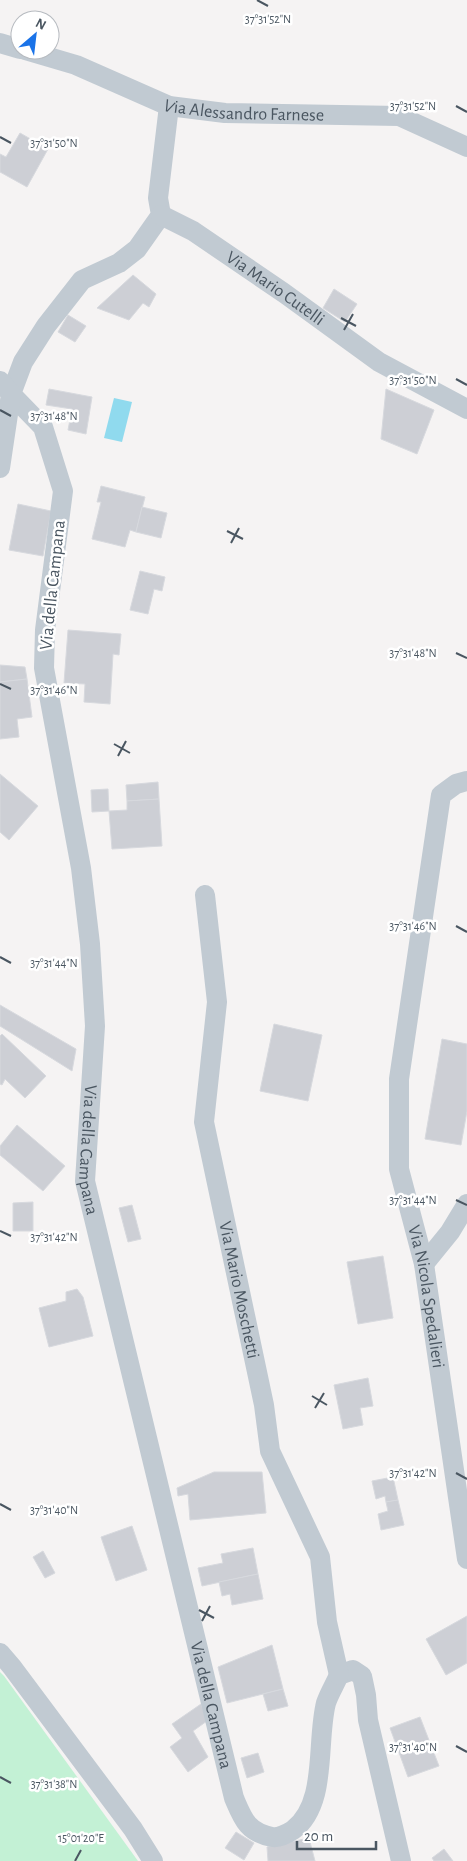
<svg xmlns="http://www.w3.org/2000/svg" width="467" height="1861" viewBox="0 0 467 1861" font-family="'Alegreya Sans',sans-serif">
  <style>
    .green { fill: #c3f1d5 }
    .water { fill: #90daee }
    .building { fill: #cdcfd5; stroke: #d7d9de }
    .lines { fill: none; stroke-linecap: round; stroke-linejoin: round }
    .minor { stroke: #c1cad2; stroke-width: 20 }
    .ticks { fill: none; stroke: #4a5661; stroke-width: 2 }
    .labels { text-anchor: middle; stroke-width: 5; stroke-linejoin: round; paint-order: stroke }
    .street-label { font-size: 18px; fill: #4a5661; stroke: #fff }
    .ticks-label { font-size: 12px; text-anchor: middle; fill: #4a5661; stroke: #fff; stroke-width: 5; stroke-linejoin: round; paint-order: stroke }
  </style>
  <rect width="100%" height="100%" fill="#f5f3f3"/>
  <!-- green -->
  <path class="green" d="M 0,1672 L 4,1676 L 138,1861 L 0,1861 Z"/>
  <!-- water -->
  <path class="water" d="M 114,398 L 132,402 L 122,442 L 104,438 Z"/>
  <!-- building -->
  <g class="building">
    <path d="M 20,133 L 48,149 L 27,187 L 0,172 L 0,154 L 6,157 Z"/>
    <path d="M 133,275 L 156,294 L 149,307 L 143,303 L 129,320 L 97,308 Z"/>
    <path d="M 334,289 L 357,304 L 345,322 L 323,308 Z"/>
    <path d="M 68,315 L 86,326 L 75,342 L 58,332 Z"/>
    <path d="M 49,389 L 92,397 L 86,434 L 68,430 L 72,409 L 46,405 Z"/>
    <path d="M 386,389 L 434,410 L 417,454 L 381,439 Z"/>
    <path d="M 101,486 L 145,497 L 136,532 L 130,530 L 125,547 L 92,539 L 101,502 L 97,502 Z"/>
    <path d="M 18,504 L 51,511 L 43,556 L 9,550 Z"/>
    <path d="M 142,507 L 167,513 L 161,538 L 136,532 Z"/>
    <path d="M 140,571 L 165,577 L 162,591 L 154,589 L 148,614 L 130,610 Z"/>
    <path d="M 68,630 L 121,634 L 119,655 L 113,654 L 110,704 L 84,702 L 85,684 L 64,683 Z"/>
    <path d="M 0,665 L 25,667 L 27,679 L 0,682 Z"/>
    <path d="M 27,679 L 32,717 L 17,719 L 19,737 L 0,739 L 0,682 Z"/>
    <path d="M 0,774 L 38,806 L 9,840 L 0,832 Z"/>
    <path d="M 158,782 L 159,799 L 127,801 L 126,785 Z"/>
    <path d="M 108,789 L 109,811 L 92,812 L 91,790 Z"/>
    <path d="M 159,799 L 162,846 L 112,849 L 109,811 L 127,810 L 127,801 Z"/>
    <path d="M 0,1005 L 76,1049 L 72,1071 L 0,1026 Z"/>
    <path d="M 274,1024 L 322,1035 L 308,1101 L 260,1091 Z"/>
    <path d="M 2,1034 L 46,1076 L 25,1098 L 5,1079 L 2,1085 L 0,1084 L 0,1036 Z"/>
    <path d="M 442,1039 L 467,1044 L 467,1111 L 461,1145 L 425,1139 Z"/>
    <path d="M 17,1125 L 65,1166 L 43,1191 L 0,1155 L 0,1146 Z"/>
    <path d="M 33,1202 L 33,1231 L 13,1231 L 13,1203 Z"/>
    <path d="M 132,1205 L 141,1239 L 128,1242 L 119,1208 Z"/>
    <path d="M 383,1256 L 393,1318 L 358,1324 L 347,1262 Z"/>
    <path d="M 77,1289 L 83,1297 L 93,1336 L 49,1347 L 39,1308 L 66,1301 L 66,1292 Z"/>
    <path d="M 368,1378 L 373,1406 L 360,1408 L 363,1425 L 343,1429 L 334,1385 Z"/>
    <path d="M 214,1472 L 262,1472 L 266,1513 L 190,1520 L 188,1494 L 178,1496 L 177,1488 Z"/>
    <path d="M 393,1477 L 398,1500 L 386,1502 L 385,1496 L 376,1499 L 372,1481 Z"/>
    <path d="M 398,1500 L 404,1525 L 381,1530 L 378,1514 L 388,1511 L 386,1502 Z"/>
    <path d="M 132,1526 L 147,1570 L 116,1581 L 101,1537 Z"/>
    <path d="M 253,1548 L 258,1574 L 202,1586 L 198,1568 L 223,1563 L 221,1554 Z"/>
    <path d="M 43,1551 L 55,1573 L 45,1578 L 33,1557 Z"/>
    <path d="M 258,1574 L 263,1599 L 232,1605 L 230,1594 L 222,1596 L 219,1582 Z"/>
    <path d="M 467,1616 L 467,1663 L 446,1675 L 426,1639 Z"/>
    <path d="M 272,1645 L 283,1689 L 227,1703 L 218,1667 Z"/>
    <path d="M 283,1689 L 288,1706 L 268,1711 L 263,1694 Z"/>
    <path d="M 201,1704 L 207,1721 L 193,1731 L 208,1757 L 188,1772 L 170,1747 L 182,1738 L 172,1724 Z"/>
    <path d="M 420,1717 L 439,1766 L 408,1777 L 390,1728 Z"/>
    <path d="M 258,1753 L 264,1772 L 247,1778 L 241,1758 Z"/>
    <path d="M 236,1832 L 254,1843 L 244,1860 L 225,1848 Z"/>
    <path d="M 309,1838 L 315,1861 L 268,1861 L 267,1847 Z"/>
    <path d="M 444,1849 L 453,1861 L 434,1861 L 432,1858 Z"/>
  </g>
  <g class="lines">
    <!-- minor -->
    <g class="minor">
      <path d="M 0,43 L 20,49"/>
      <path id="s1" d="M 25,50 L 76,65 L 169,106 L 225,113 L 399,116 L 467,147"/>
      <path id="s2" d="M 169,106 L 158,198 L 161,215 L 137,249 L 119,263 L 82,280 L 46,326 L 23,362 L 11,394 L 43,427 L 63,491 L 45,630 L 44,668 L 81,868 L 90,944 L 95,1026 L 85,1181 L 234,1798 C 243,1819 247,1832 272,1837 C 278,1838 287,1834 293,1830 C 328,1804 316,1742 326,1703 C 329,1694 335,1684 339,1675 L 353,1670 L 362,1676 L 366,1695 L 368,1720 L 401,1861"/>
      <path id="s3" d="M 161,215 L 193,231 L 284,293 L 379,362 L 467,409"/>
      <path d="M 0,381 L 11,394 L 0,468"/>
      <path id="s4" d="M 467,781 L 456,784 L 441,795 L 399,1079 L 399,1169 L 424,1264 L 467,1559"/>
      <path id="s5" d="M 205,895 L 217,1002 L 204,1122 L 264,1405 L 270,1451 L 320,1557 L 327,1622 L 339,1675"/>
      <path d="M 424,1264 L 450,1232 L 467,1204"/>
      <path d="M 0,1653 L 12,1667 L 133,1829 L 153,1861"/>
    </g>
  </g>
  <!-- ticks -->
  <path class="ticks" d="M 257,0 L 268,6M 456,106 L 467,112M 0,137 L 11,143M 341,318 L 356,326M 344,330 L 353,314M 456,379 L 467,385M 0,410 L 11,416M 227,531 L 243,539M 231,543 L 239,528M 456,653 L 467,658M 0,684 L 11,689M 114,744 L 130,753M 118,756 L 126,741M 456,926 L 467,932M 0,957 L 11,963M 456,1200 L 467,1205M 0,1231 L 11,1236M 312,1396 L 327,1405M 315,1408 L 324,1393M 456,1473 L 467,1479M 0,1504 L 11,1510M 199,1610 L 214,1618M 202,1621 L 210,1606M 456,1746 L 467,1752M 0,1777 L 11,1783M 75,1861 L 81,1850"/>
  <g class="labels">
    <!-- street labels -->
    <g class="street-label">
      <text dy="6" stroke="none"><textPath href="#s1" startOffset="230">Via Alessandro Farnese</textPath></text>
      <text dy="6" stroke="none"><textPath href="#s3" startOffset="136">Via Mario Cutelli</textPath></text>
      <text transform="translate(52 585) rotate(-84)" y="6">Via della Campana</text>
      <text dy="6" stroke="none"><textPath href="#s2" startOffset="1128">Via della Campana</textPath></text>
      <text dy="6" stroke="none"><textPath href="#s5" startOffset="400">Via Mario Moschetti</textPath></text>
      <text dy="6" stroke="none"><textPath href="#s4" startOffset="538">Via Nicola Spedalieri</textPath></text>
      <text dy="6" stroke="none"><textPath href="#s2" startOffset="1698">Via della Campana</textPath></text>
    </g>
  </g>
  <g class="ticks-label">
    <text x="268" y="23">37°31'52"N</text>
    <text x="413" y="110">37°31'52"N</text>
    <text x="54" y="147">37°31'50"N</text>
    <text x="413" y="384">37°31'50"N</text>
    <text x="54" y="420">37°31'48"N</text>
    <text x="413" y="657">37°31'48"N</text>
    <text x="54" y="694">37°31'46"N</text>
    <text x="413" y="930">37°31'46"N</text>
    <text x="54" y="967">37°31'44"N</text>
    <text x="413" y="1204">37°31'44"N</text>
    <text x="54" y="1241">37°31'42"N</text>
    <text x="413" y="1477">37°31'42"N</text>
    <text x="54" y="1514">37°31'40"N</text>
    <text x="413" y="1751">37°31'40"N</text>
    <text x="54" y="1788">37°31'38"N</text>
    <text x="81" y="1842">15°01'20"E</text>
  </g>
  <!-- north arrow -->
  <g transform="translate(35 35) rotate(28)"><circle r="24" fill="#ffffff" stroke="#b7bbc0"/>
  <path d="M0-4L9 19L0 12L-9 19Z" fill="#1a73e8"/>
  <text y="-8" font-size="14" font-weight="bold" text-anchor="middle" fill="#4a5661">N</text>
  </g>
  <!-- scale -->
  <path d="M297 1841v8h79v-8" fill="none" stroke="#4a5661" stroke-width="2.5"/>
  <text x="304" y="1841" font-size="15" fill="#4a5661" stroke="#ffffff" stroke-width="4" paint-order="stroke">20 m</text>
</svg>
